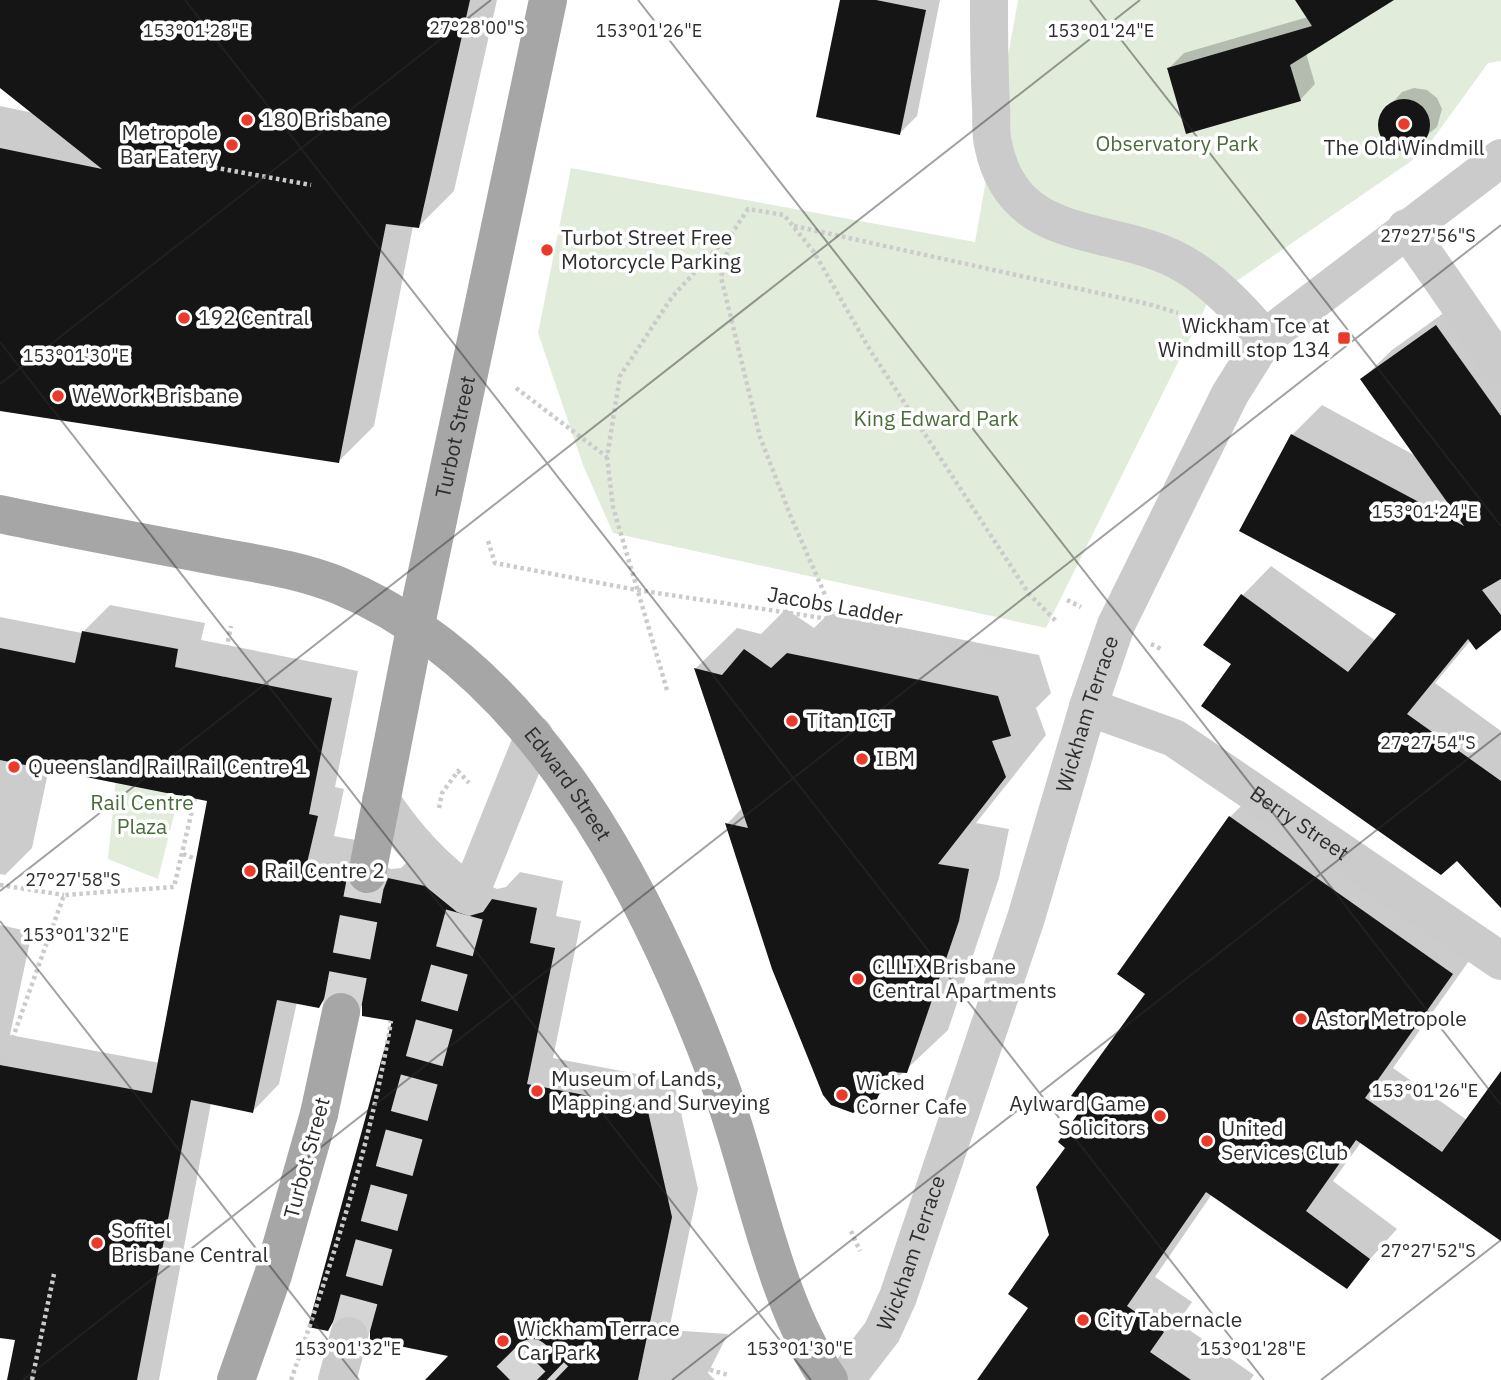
<svg xmlns="http://www.w3.org/2000/svg" width="1501" height="1380" viewBox="0 0 1501 1380" font-family="'IBM Plex Sans',sans-serif">
  <style>
    .green { fill: #e2ecdb }
    .shadow { fill: #0003 }
    .building { fill: #151515 }
    .lines { fill: none; stroke-linecap: round; stroke-linejoin: round }
    .minor-tunnel { stroke: #d5d5d5; stroke-width: 38; stroke-dasharray: 38 19; stroke-linecap: butt }
    .major-tunnel { stroke: #d5d5d5; stroke-width: 38; stroke-dasharray: 38 19; stroke-linecap: butt }
    .path { stroke: #cbcbcb; stroke-width: 4.5; stroke-dasharray: 3.5 3.5; stroke-linecap: butt }
    .minor { stroke: #cbcbcb; stroke-width: 38 }
    .major { stroke: #a6a6a6; stroke-width: 38 }
    .path-bridge { stroke: #cbcbcb; stroke-width: 4.5; stroke-dasharray: 3.5 3.5; stroke-linecap: butt }
    .major-bridge { stroke: #a6a6a6; stroke-width: 38 }
    .ticks { fill: none; stroke: #2e2e2e; stroke-width: 2; stroke-opacity: 0.45 }
    .poi-dot { fill: #ec3a2a; stroke: #fff; stroke-width: 2.5 }
    .labels { text-anchor: middle; stroke-width: 7; stroke-linejoin: round; paint-order: stroke }
    .poi-label { font-size: 21px; fill: #2e2e2e; stroke: #fff; text-anchor: start }
    .park-label { font-size: 21px; fill: #496c3a; stroke: #fff }
    .street-label { font-size: 21px; fill: #2e2e2e; stroke: #fff }
    .ticks-label { font-size: 18px; text-anchor: middle; fill: #2e2e2e; stroke: #fff; stroke-width: 7; stroke-linejoin: round; paint-order: stroke }
  </style>
  <rect width="100%" height="100%" fill="#fff"/>
  <!-- green -->
  <g class="green">
    <path d="M 1018,0 L 1501,0 L 1501,61 L 1488,63 L 1430,143 L 1410,162 L 1209,300 L 1046,628 L 613,533 L 583,465 L 538,333 L 571,168 L 975,242 Z"/>
    <path d="M 118,758 L 179,795 L 158,879 L 108,859 Z"/>
  </g>
  <!-- shadow -->
  <g class="shadow">
    <path d="M 0,0 L 497,0 L 454,191 L 419,226 L 413,226 L 374,426 L 339,461 L 0,409 L 0,106 L 34,113 L 0,86 Z"/>
    <path d="M 842,0 L 940,0 L 917,116 L 900,133 Z"/>
    <path d="M 1297,0 L 1391,0 L 1306,53 L 1315,84 L 1300,100 L 1169,68 L 1184,53 L 1308,17 Z"/>
    <path d="M 1414,88 L 1427,90 L 1437,98 L 1442,109 L 1437,127 L 1410,149 L 1391,146 L 1383,139 L 1379,127 L 1382,115 L 1402,92 Z"/>
    <path d="M 1466,297 L 1501,345 L 1501,628 L 1471,640 L 1435,683 L 1501,731 L 1501,893 L 1457,859 L 1234,663 L 1242,596 L 1271,566 L 1376,641 L 1399,613 L 1292,435 L 1322,405 L 1416,456 L 1362,379 L 1392,350 Z"/>
    <path d="M 110,605 L 205,623 L 201,640 L 358,671 L 335,787 L 344,789 L 334,836 L 372,843 L 379,863 L 391,869 L 401,868 L 417,852 L 497,889 L 506,887 L 520,872 L 563,881 L 556,916 L 581,921 L 553,1058 L 674,1081 L 698,1189 L 669,1330 L 728,1334 L 708,1373 L 715,1380 L 428,1380 L 452,1355 L 372,1329 L 366,1320 L 355,1313 L 343,1313 L 327,1329 L 394,1019 L 364,1005 L 357,995 L 345,989 L 335,990 L 319,1006 L 297,1002 L 279,1084 L 252,1112 L 211,1103 L 159,1380 L 8,1380 L 17,1339 L 0,1336 L 0,925 L 32,932 L 10,1035 L 160,1063 L 209,800 L 49,768 L 32,848 L 5,875 L 0,874 L 0,617 L 82,633 Z"/>
    <path d="M 786,609 L 814,628 L 829,613 L 1039,655 L 1051,693 L 1036,708 L 1046,735 L 976,823 L 1009,829 L 999,878 L 948,1030 L 876,1098 L 727,824 L 743,807 L 696,668 L 737,628 L 761,634 Z"/>
    <path d="M 1259,788 L 1481,944 L 1393,1068 L 1467,1120 L 1501,1074 L 1501,1239 L 1362,1141 L 1333,1181 L 1397,1229 L 1346,1286 L 1212,1194 L 1155,1277 L 1192,1302 L 1178,1322 L 1254,1375 L 1250,1380 L 992,1380 L 1030,1307 L 1050,1235 L 1068,1147 L 1086,1104 L 1147,993 L 1230,817 Z"/>
  </g>
  <!-- building -->
  <g class="building">
    <path d="M 0,0 L 470,0 L 419,228 L 386,224 L 339,463 L 0,411 L 0,148 L 102,169 L 0,88 Z"/>
    <path d="M 840,0 L 876,0 L 926,10 L 900,135 L 816,117 Z"/>
    <path d="M 1295,0 L 1394,0 L 1290,65 L 1301,101 L 1186,134 L 1167,68 L 1312,26 Z"/>
    <circle cx="1404" cy="125" r="26"/>
    <path d="M 1436,325 L 1501,416 L 1501,579 L 1482,590 L 1501,615 L 1501,630 L 1476,650 L 1468,639 L 1407,714 L 1501,781 L 1501,908 L 1457,861 L 1441,875 L 1201,706 L 1231,664 L 1203,645 L 1241,594 L 1348,672 L 1396,614 L 1239,531 L 1291,434 L 1464,526 L 1360,379 Z"/>
    <path d="M 82,631 L 178,649 L 175,667 L 332,698 L 309,814 L 318,816 L 307,863 L 346,870 L 347,882 L 353,891 L 363,896 L 375,894 L 384,888 L 388,878 L 425,886 L 457,912 L 469,916 L 483,912 L 492,899 L 537,908 L 530,943 L 555,948 L 527,1084 L 647,1107 L 672,1217 L 638,1380 L 425,1380 L 448,1356 L 370,1340 L 370,1330 L 365,1321 L 354,1315 L 344,1315 L 334,1320 L 328,1331 L 308,1327 L 392,1021 L 362,1016 L 362,1006 L 356,996 L 345,991 L 334,991 L 325,997 L 319,1008 L 277,1000 L 253,1113 L 191,1100 L 137,1380 L 7,1380 L 15,1340 L 0,1338 L 0,1065 L 152,1093 L 207,801 L 0,760 L 0,648 L 75,663 Z"/>
    <path d="M 744,649 L 771,668 L 787,653 L 998,696 L 1011,736 L 992,741 L 1006,777 L 938,864 L 969,869 L 959,921 L 907,1073 L 889,1072 L 877,1099 L 853,1113 L 831,1105 L 823,1095 L 772,969 L 725,823 L 748,828 L 694,668 L 722,675 Z"/>
    <path d="M 1229,816 L 1453,974 L 1365,1098 L 1442,1152 L 1501,1071 L 1501,1241 L 1356,1140 L 1306,1211 L 1370,1259 L 1347,1289 L 1206,1192 L 1127,1306 L 1164,1332 L 1150,1352 L 1191,1380 L 977,1380 L 1028,1308 L 1008,1294 L 1049,1235 L 1036,1187 L 1065,1148 L 1058,1142 L 1084,1105 L 1071,1096 L 1145,994 L 1117,974 Z"/>
  </g>
  <g class="lines">
    <!-- minor-tunnel -->
    <g class="minor-tunnel">
      <path d="M 349,1336 L 470,894"/>
      <path d="M 510,1380 L 532,1358 L 555,1380"/>
    </g>
    <!-- major-tunnel -->
    <path class="major-tunnel" d="M 341,1012 L 367,874"/>
    <!-- path -->
    <g class="path">
      <path d="M 145,155 L 311,185"/>
      <path d="M 424,207 L 432,208"/>
      <path d="M 794,226 L 1148,304 L 1178,313"/>
      <path d="M 516,388 L 607,457"/>
      <path d="M 488,541 L 495,563 L 637,590 L 836,620 L 1027,658"/>
      <path d="M 1067,600 L 1081,607"/>
      <path d="M 836,620 L 791,517 L 760,437 L 721,277 L 732,233 L 748,209 L 784,215 L 814,252 L 870,350 L 1029,594 L 1057,622"/>
      <path d="M 1151,644 L 1163,650"/>
      <path d="M 221,676 L 231,626"/>
      <path d="M 667,690 L 613,507 L 607,457 L 620,376 L 672,297 L 731,233"/>
      <path d="M 439,808 L 442,793 L 458,771 L 469,783"/>
      <path d="M 183,854 L 196,859"/>
      <path d="M 0,885 L 64,895"/>
      <path d="M 3,1065 L 64,895 L 174,887 L 195,798"/>
      <path d="M 851,1231 L 860,1251"/>
      <path d="M 683,1362 L 728,1375"/>
      <path d="M 32,1380 L 54,1274"/>
      <path d="M 665,1380 L 682,1362 L 691,1374 L 685,1380"/>
    </g>
    <!-- minor -->
    <g class="minor">
      <path d="M 989,0 C 989,36 989,71 991,106 C 992,118 990,132 993,144 C 1014,250 1117,222 1187,266 C 1217,284 1242,312 1265,338"/>
      <path d="M 1406,228 L 1501,365"/>
      <path id="s1" d="M 1088,707 L 1174,738 L 1501,961"/>
      <path d="M 381,800 C 406,838 433,868 470,894 L 534,735"/>
      <path d="M 337,1380 L 349,1336"/>
      <path id="s2" d="M 845,1380 L 882,1332 L 898,1297 L 1026,918 L 1088,707 L 1116,625 L 1230,394 L 1265,338 L 1501,158"/>
    </g>
    <!-- major -->
    <g class="major">
      <path id="s3" d="M 0,514 C 75,530 151,544 226,558 C 265,565 303,571 340,586 C 538,669 650,896 720,1085 C 754,1178 773,1300 829,1380"/>
      <path id="s4" d="M 367,874 L 415,629 L 548,0"/>
      <path d="M 319,1114 L 341,1012"/>
    </g>
    <!-- path-bridge -->
    <path class="path-bridge" d="M 291,1380 C 332,1263 371,1144 391,1021"/>
    <!-- major-bridge -->
    <path class="major-bridge" d="M 236,1380 L 273,1275 L 319,1114"/>
  </g>
  <!-- ticks -->
  <path class="ticks" d="M 185,0 L 1264,1380M 638,0 L 1501,1105M 1090,0 L 1501,526M 0,342 L 811,1380M 0,384 L 491,0M 0,891 L 1140,0M 0,921 L 359,1380M 23,1380 L 1501,225M 672,1380 L 1501,733M 1321,1380 L 1501,1240"/>
  <!-- markers -->
  <g class="poi-dot">
    <circle cx="247" cy="120" r="7"/>
    <circle cx="1404" cy="124" r="7"/>
    <circle cx="232" cy="145" r="7"/>
    <circle cx="547" cy="250" r="7"/>
    <circle cx="184" cy="318" r="7"/>
    <rect x="1337" y="331" width="14" height="14" rx="3.5"/>
    <circle cx="58" cy="396" r="7"/>
    <circle cx="792" cy="721" r="7"/>
    <circle cx="862" cy="759" r="7"/>
    <circle cx="14" cy="767" r="7"/>
    <circle cx="250" cy="871" r="7"/>
    <circle cx="858" cy="979" r="7"/>
    <circle cx="1301" cy="1019" r="7"/>
    <circle cx="537" cy="1091" r="7"/>
    <circle cx="842" cy="1095" r="7"/>
    <circle cx="1160" cy="1116" r="7"/>
    <circle cx="1207" cy="1141" r="7"/>
    <circle cx="97" cy="1243" r="7"/>
    <circle cx="1083" cy="1320" r="7"/>
    <circle cx="503" cy="1341" r="7"/>
  </g>
  <g class="labels">
    <!-- poi labels -->
    <g class="poi-label">
      <text x="261" y="127">180 Brisbane</text>
      <text x="218" y="140" text-anchor="end">Metropole<tspan x="218" dy="24">Bar Eatery</tspan></text>
      <text x="1404" y="155" text-anchor="middle">The Old Windmill</text>
      <text x="561" y="245">Turbot Street Free<tspan x="561" dy="24">Motorcycle Parking</tspan></text>
      <text x="198" y="325">192 Central</text>
      <text x="1330" y="333" text-anchor="end">Wickham Tce at<tspan x="1330" dy="24">Windmill stop 134</tspan></text>
      <text x="72" y="403">WeWork Brisbane</text>
      <text x="806" y="728">Titan ICT</text>
      <text x="876" y="766">IBM</text>
      <text x="28" y="774">Queensland Rail Rail Centre 1</text>
      <text x="264" y="878">Rail Centre 2</text>
      <text x="872" y="974">CLLIX Brisbane<tspan x="872" dy="24">Central Apartments</tspan></text>
      <text x="1315" y="1026">Astor Metropole</text>
      <text x="551" y="1086">Museum of Lands,<tspan x="551" dy="24">Mapping and Surveying</tspan></text>
      <text x="856" y="1090">Wicked<tspan x="856" dy="24">Corner Cafe</tspan></text>
      <text x="1146" y="1111" text-anchor="end">Aylward Game<tspan x="1146" dy="24">Solicitors</tspan></text>
      <text x="1221" y="1136">United<tspan x="1221" dy="24">Services Club</tspan></text>
      <text x="111" y="1238">Sofitel<tspan x="111" dy="24">Brisbane Central</tspan></text>
      <text x="1097" y="1327">City Tabernacle</text>
      <text x="517" y="1336">Wickham Terrace<tspan x="517" dy="24">Car Park</tspan></text>
    </g>
    <!-- park labels -->
    <g class="park-label">
      <text x="1177" y="151">Observatory Park</text>
      <text x="936" y="426">King Edward Park</text>
      <text x="142" y="810">Rail Centre<tspan x="142" dy="24">Plaza</tspan></text>
    </g>
    <!-- street labels -->
    <g class="street-label">
      <text dy="7" stroke="none"><textPath href="#s4" startOffset="446">Turbot Street</textPath></text>
      <text transform="translate(835 606) rotate(10)" y="7">Jacobs Ladder</text>
      <text dy="7" stroke="none"><textPath href="#s2" startOffset="712">Wickham Terrace</textPath></text>
      <text dy="7" stroke="none"><textPath href="#s3" startOffset="654">Edward Street</textPath></text>
      <text dy="7" stroke="none"><textPath href="#s1" startOffset="243">Berry Street</textPath></text>
      <text transform="translate(307 1158) rotate(-75)" y="7">Turbot Street</text>
      <text dy="7" stroke="none"><textPath href="#s2" startOffset="145">Wickham Terrace</textPath></text>
    </g>
  </g>
  <g class="ticks-label">
    <text x="477" y="34">27°28'00"S</text>
    <text x="196" y="37">153°01'28"E</text>
    <text x="649" y="37">153°01'26"E</text>
    <text x="1101" y="37">153°01'24"E</text>
    <text x="1428" y="242">27°27'56"S</text>
    <text x="76" y="362">153°01'30"E</text>
    <text x="1425" y="518">153°01'24"E</text>
    <text x="1428" y="749">27°27'54"S</text>
    <text x="73" y="886">27°27'58"S</text>
    <text x="76" y="941">153°01'32"E</text>
    <text x="1425" y="1097">153°01'26"E</text>
    <text x="1428" y="1257">27°27'52"S</text>
    <text x="348" y="1355">153°01'32"E</text>
    <text x="800" y="1355">153°01'30"E</text>
    <text x="1253" y="1355">153°01'28"E</text>
  </g>
</svg>
